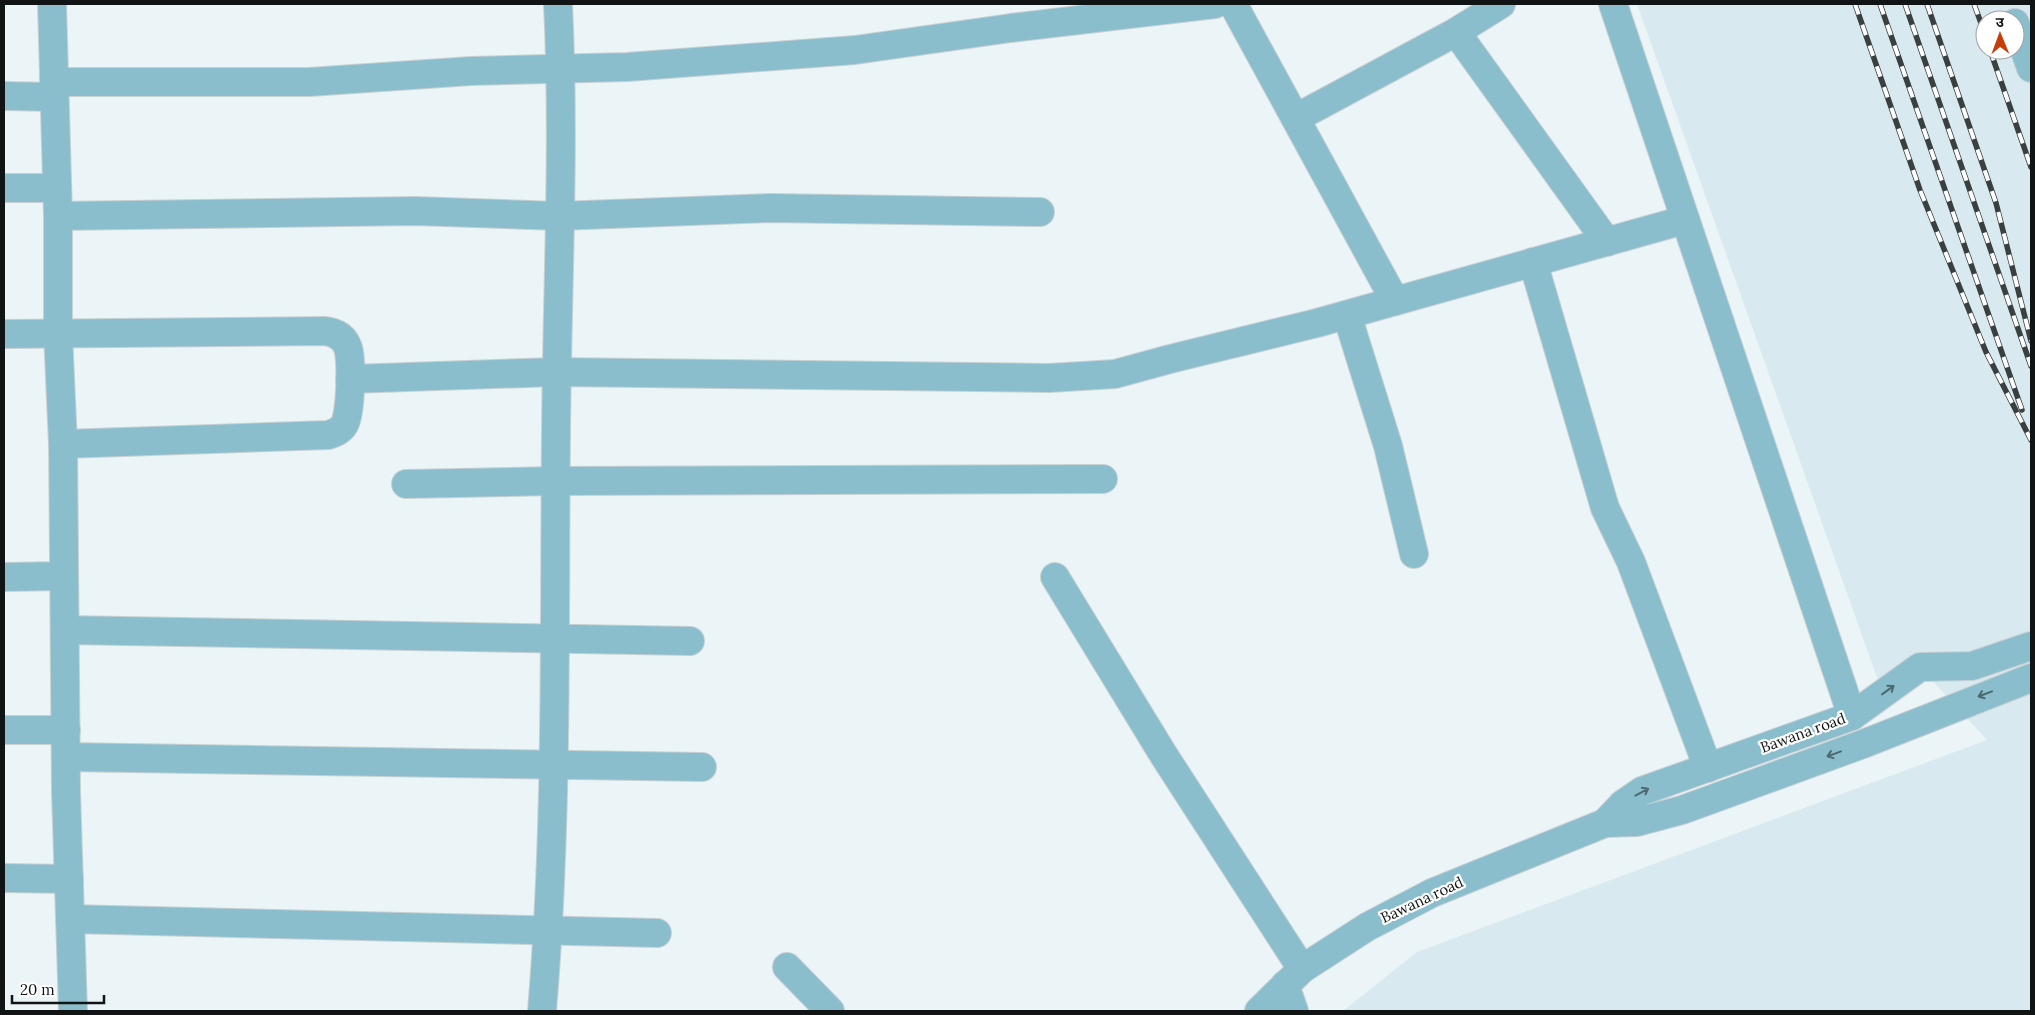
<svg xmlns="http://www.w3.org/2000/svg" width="2035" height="1015" viewBox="0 0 2035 1015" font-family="Lora,'Noto Sans Devanagari',serif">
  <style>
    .built { fill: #d8eaef; fill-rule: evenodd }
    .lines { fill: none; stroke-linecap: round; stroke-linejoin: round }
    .minor-casing { stroke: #c8d0d3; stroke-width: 30 }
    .minor { stroke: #8abecd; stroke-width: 28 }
    .rail-casing { stroke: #3a3f40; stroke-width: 5.5 }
    .rail { stroke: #fff; stroke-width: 4; stroke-dasharray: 11; stroke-linecap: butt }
    .oneway { stroke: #4d6970 }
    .labels { text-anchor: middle; stroke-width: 4.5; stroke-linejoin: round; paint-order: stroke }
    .street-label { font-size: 15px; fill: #101414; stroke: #fff }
  </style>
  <rect width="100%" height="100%" fill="#ebf4f7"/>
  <!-- built -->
  <path class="built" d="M 1637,4 L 2031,4 L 2031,1011 L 1343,1011 L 1417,952 L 1987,740 L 1920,667 L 1879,683 ZM 1985,20 L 2015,20 L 2015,50 L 1985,50 Z"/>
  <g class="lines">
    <!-- minor casing -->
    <g class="minor-casing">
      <g id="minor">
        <path d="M 52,4 L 58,216 L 58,333 L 63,444 L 66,792 L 73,1011"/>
        <path d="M 1233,4 L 1395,301"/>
        <path d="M 1613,4 L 1852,716"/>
        <path d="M 2015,23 L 2031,68"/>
        <path d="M 1456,32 L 1607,242"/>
        <path d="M 54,82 L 309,82 L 471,71 L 627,67 L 855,50 L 1011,28 L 1215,4"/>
        <path d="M 4,96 L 54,97"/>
        <path d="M 1296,118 L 1456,32 L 1501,4"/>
        <path d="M 4,188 L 57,188"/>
        <path d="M 58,216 L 415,211 L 559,216 L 771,208 L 1040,212"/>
        <path d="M 1533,262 L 1605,508 L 1631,562 L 1708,768"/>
        <path d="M 1347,315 L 1388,446 L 1414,554"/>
        <path d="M 4,334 L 324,331 C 334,332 344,336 348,348 C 352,359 351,416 344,425 C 340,431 335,433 328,435 L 63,444"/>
        <path d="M 350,379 L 556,372 L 1049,378 L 1115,374 L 1170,359 L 1317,323 L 1684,220"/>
        <path d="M 406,484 L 555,481 L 1103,479"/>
        <path d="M 4,577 L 64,576"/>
        <path d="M 1055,577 L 1163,754 L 1302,969"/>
        <path d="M 65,630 L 690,641"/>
        <path d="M 4,730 L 66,730"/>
        <path d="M 66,757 L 702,767"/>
        <path d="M 1605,823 L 1623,804 L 1642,791 L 1852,716 L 1920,667 L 1972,666 L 2031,646"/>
        <path d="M 4,878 L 69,879"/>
        <path d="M 70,919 L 657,933"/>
        <path d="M 787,967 L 830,1011"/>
        <path d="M 1285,985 L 1294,1011"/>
        <path d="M 542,1011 C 558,819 554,627 556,434 C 557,291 565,147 558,4"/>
        <path d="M 1259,1011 L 1302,969 L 1367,927 L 1432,893 L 1605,823 L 1637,822 L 1682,810 L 1863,744 L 2031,678"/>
      </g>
    </g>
    <!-- minor -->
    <use href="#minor" class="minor"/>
    <!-- rail casing -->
    <g class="rail-casing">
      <g id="rail">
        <path d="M 1855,4 L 1920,190 L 1986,352 L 2031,440"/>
        <path d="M 1880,4 L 2022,410"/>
        <path d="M 1905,4 L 2031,366"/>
        <path d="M 1927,4 L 1996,203 L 2031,341"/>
        <path d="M 1974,4 L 1985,34"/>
        <path d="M 1990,50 L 2031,167"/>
      </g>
    </g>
    <!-- rail -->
    <use href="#rail" class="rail"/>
  </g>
  <!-- one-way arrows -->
  <defs><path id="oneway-shaft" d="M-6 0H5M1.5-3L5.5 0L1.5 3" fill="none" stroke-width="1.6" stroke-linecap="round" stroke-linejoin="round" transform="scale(1.25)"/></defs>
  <g class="oneway">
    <use href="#oneway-shaft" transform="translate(1888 690) rotate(-36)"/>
    <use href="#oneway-shaft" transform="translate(1985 694) rotate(159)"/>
    <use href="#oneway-shaft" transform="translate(1834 754) rotate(160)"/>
    <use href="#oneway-shaft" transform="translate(1642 792) rotate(-28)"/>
  </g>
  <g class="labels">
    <!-- street labels -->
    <g class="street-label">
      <text transform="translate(1803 733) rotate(-20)" y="5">Bawana road</text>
      <text transform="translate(1422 900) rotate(-25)" y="5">Bawana road</text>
    </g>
  </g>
  <!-- border -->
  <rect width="2035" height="1015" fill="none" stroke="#101414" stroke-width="10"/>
  <!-- north arrow -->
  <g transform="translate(2000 35) rotate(359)"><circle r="24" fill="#ffffff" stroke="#9fa1a1"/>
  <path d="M0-4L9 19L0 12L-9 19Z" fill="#c53e07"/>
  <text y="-8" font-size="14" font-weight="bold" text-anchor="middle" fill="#101414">उ</text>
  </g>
  <!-- scale -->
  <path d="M12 995v8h92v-8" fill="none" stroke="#101414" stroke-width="2.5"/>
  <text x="20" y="995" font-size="15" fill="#101414" stroke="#ffffff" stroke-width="4" paint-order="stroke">20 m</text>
</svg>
